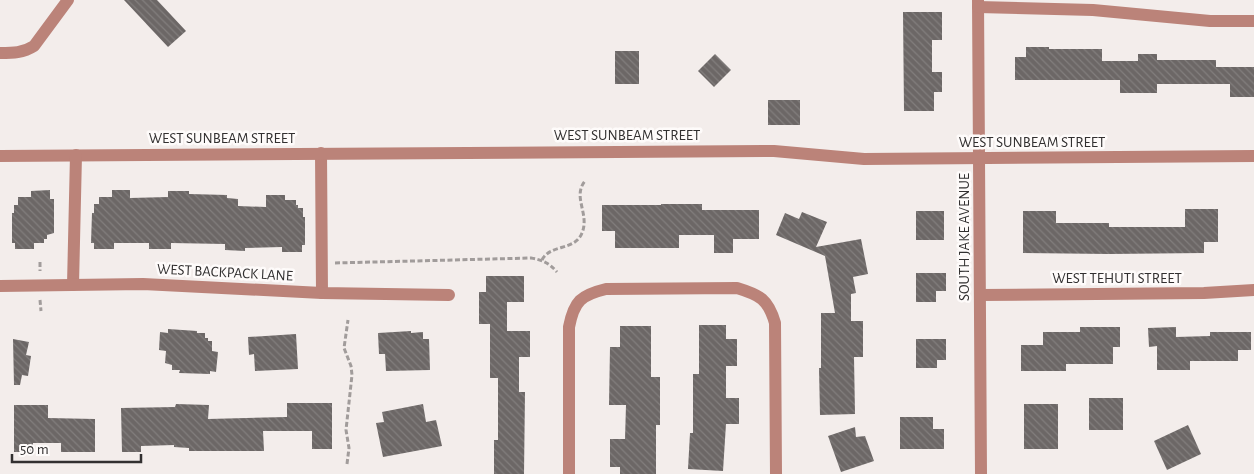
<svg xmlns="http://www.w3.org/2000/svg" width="1254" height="474" viewBox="0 0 1254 474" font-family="'Alegreya Sans',sans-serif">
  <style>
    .building { fill: url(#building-back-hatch) }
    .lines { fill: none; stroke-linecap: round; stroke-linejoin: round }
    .path { stroke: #a19c9b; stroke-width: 3; stroke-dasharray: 5 2.5; stroke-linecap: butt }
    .minor { stroke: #bb8379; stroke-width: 12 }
    .labels { text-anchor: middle; stroke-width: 5; stroke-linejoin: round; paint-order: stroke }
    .street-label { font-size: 15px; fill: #323030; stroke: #fefbfa }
  </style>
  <defs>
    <pattern id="building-back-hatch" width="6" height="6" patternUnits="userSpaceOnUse" patternTransform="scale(1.25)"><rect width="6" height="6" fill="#6c6766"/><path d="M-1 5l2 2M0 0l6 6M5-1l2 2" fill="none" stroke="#827e7d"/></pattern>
  </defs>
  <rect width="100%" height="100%" fill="#f3edeb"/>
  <!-- building -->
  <g class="building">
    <path d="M 124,0 L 157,0 L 186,31 L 168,47 Z"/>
    <path d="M 903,12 L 942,12 L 942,40 L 932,40 L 932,72 L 942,72 L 942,92 L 934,92 L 934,111 L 904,111 Z"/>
    <path d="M 1026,47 L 1049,47 L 1049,49 L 1102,49 L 1102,61 L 1138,61 L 1138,54 L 1157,54 L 1157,60 L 1216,60 L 1216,67 L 1254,67 L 1254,97 L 1230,97 L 1230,84 L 1157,84 L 1157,93 L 1120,93 L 1120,80 L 1015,80 L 1015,57 L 1026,57 Z"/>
    <rect x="615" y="51" width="24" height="33"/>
    <path d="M 715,54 L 731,70 L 714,87 L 698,71 Z"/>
    <rect x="768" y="100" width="32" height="25"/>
    <path d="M 50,190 L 50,199 L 54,199 L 54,233 L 47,235 L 47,239 L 44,239 L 44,243 L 34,243 L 34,249 L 15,249 L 15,243 L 12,243 L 12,213 L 14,213 L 14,205 L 18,205 L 18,197 L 31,197 L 31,191 Z"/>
    <path d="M 112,190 L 130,190 L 130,198 L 168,197 L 168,191 L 189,191 L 189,194 L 227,195 L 227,198 L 238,199 L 238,206 L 266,207 L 266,195 L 285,195 L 285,200 L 296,200 L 296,205 L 298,205 L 298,208 L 303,208 L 303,217 L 305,217 L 305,245 L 302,245 L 302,252 L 282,252 L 282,247 L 245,248 L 245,251 L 225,250 L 225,244 L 171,243 L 171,249 L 149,249 L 149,243 L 114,243 L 114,249 L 94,249 L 94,243 L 91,243 L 92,213 L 94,213 L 94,204 L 99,204 L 99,197 L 112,197 Z"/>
    <path d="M 661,204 L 702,204 L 702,210 L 759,210 L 759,239 L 733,239 L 733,253 L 714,253 L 714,235 L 679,235 L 679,248 L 615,248 L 615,231 L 602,231 L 602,205 L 661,205 Z"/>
    <path d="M 1185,209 L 1218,209 L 1218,242 L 1204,242 L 1204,253 L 1109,254 L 1023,253 L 1023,211 L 1056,211 L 1056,223 L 1109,223 L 1109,227 L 1185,227 Z"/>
    <rect x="916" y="211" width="28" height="29"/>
    <path d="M 802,212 L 827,222 L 816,247 L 861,239 L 868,274 L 853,277 L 856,293 L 851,294 L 851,321 L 863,321 L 863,357 L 854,357 L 855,414 L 820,415 L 819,368 L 821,368 L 821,313 L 835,313 L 825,256 L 776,235 L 785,213 L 799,219 Z"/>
    <path d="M 916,273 L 946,273 L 946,291 L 936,291 L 936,302 L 916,302 Z"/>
    <path d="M 486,276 L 524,276 L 524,302 L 507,302 L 507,331 L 530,331 L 530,357 L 519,357 L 519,392 L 525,392 L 524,474 L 494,474 L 494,440 L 498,440 L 498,378 L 490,378 L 490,324 L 479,324 L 479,292 L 486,292 Z"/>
    <path d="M 699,325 L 726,325 L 726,339 L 737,339 L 737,366 L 726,366 L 726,398 L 739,398 L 739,424 L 726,424 L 723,471 L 688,469 L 690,433 L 693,433 L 693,374 L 699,374 Z"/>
    <path d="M 620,326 L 651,326 L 651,377 L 660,377 L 660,425 L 656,425 L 656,474 L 620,474 L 620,467 L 610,467 L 610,439 L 625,439 L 626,405 L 609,405 L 610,347 L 620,347 Z"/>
    <path d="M 1080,327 L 1120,327 L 1120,347 L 1113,347 L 1113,364 L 1066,364 L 1066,371 L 1021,371 L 1021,345 L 1043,345 L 1043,332 L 1080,332 Z"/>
    <path d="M 1176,327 L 1176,337 L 1210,336 L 1210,332 L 1251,332 L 1251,350 L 1238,350 L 1238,361 L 1190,361 L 1190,370 L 1157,370 L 1157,346 L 1149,347 L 1148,328 Z"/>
    <path d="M 168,329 L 197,331 L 197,333 L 205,333 L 205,338 L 208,338 L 208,341 L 212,341 L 212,351 L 218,352 L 216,372 L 210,371 L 210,374 L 179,373 L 180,370 L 172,370 L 172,365 L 165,363 L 166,351 L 159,350 L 160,332 L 168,333 Z"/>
    <path d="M 411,331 L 411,333 L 423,332 L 423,339 L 429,339 L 430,370 L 386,371 L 385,354 L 379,354 L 378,333 Z"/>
    <path d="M 296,334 L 298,369 L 255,371 L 254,354 L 249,355 L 248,337 Z"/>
    <path d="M 13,339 L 29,342 L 26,355 L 31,356 L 28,376 L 22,375 L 20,385 L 14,385 Z"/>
    <path d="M 916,339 L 946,339 L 946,360 L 937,360 L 937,368 L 916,368 Z"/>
    <rect x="1089" y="398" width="34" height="32"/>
    <path d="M 287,403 L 332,403 L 332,449 L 312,449 L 312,431 L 263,431 L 264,451 L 189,451 L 189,448 L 174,447 L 174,445 L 141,446 L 141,452 L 122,452 L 121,408 L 175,407 L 176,404 L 209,405 L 208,419 L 287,417 Z"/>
    <path d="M 423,404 L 426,422 L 436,420 L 442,446 L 383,457 L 376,423 L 384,422 L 382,412 Z"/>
    <rect x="1024" y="404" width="34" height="45"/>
    <path d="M 14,405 L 48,405 L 48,418 L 95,419 L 95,452 L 61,452 L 61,443 L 33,443 L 33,452 L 14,452 Z"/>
    <path d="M 900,417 L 933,417 L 933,429 L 944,429 L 944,449 L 900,449 Z"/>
    <path d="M 1188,425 L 1201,454 L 1167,470 L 1154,441 Z"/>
    <path d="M 855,427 L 856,437 L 865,436 L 874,461 L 841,472 L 828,436 Z"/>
  </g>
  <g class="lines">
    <!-- path -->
    <g class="path">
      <path d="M 542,260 C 550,244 575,251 582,233 C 590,214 572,197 585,181"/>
      <path d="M 40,262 L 40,271"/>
      <path d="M 335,263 L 531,258 C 543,260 549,263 557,272"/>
      <path d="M 40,300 L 41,311"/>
      <path d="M 347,464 L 349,448 L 346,430 L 352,375 L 351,366 L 344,348 L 348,320"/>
    </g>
    <!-- minor -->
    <g class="minor">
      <path d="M 978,0 L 981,474"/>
      <path d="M 978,7 L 1093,10 L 1210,21 L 1254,21"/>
      <path d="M 0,53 C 13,53 23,53 34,46 L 68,0"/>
      <path d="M 321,153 L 322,293"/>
      <path d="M 0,156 L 774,151 L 864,159 L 1254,156"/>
      <path d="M 73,285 L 76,155"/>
      <path d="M 0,286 L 143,284 L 322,293 L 449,295"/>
      <path d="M 980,295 L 1204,293 L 1254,290"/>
      <path d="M 569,474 L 569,327 C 574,301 581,295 606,289 L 737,288 C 760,295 768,299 775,323 L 776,474"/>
    </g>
  </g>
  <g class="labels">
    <!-- street labels -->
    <g class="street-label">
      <text x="627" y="140">WEST SUNBEAM STREET</text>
      <text x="222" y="143">WEST SUNBEAM STREET</text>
      <text x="1032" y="147">WEST SUNBEAM STREET</text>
      <text transform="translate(964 237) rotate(-90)" y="5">SOUTH JAKE AVENUE</text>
      <text transform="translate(225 272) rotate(3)" y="5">WEST BACKPACK LANE</text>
      <text x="1117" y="283">WEST TEHUTI STREET</text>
    </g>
  </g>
  <!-- scale -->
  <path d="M12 454v8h129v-8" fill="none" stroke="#323030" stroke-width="2.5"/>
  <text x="20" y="454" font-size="15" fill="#323030" stroke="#fefbfa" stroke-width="4" paint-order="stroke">50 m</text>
</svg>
